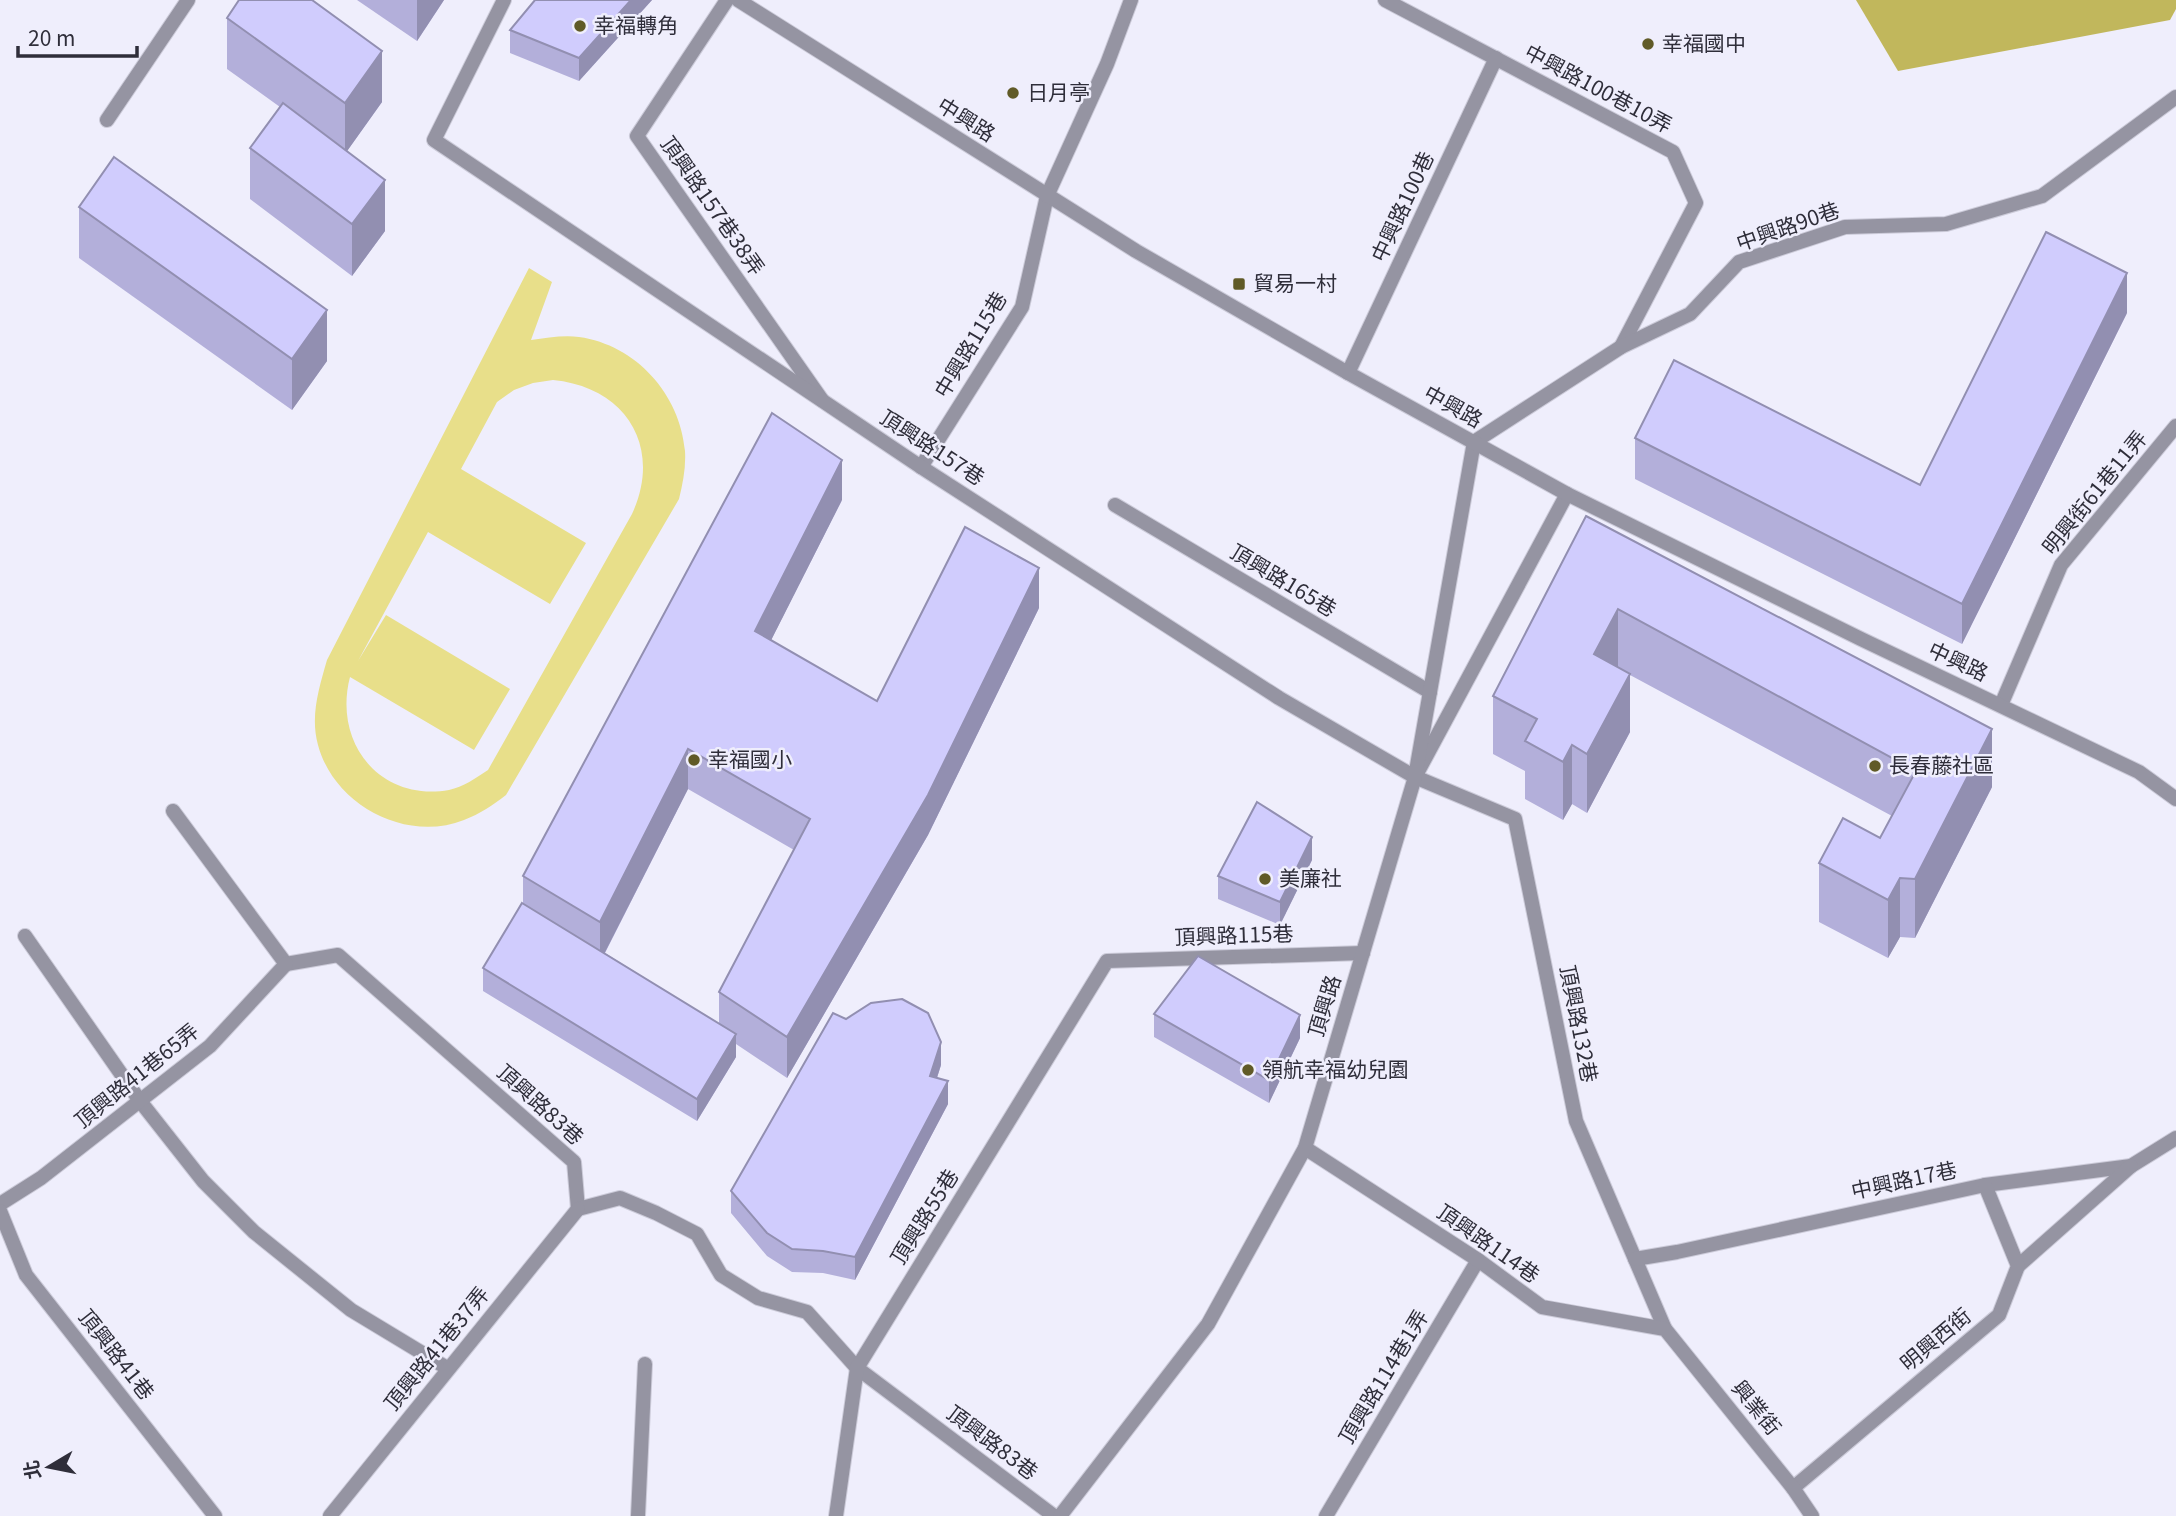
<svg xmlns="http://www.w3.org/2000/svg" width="2176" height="1516" viewBox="0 0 2176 1516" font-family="Georgia,'Noto Sans TC',serif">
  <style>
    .green { fill: #e8df8a; fill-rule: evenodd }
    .forest { fill: #c1b75c }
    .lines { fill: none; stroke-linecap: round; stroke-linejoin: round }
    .service-casing { stroke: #cccbd9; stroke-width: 16 }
    .minor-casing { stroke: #cccbd9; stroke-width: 16 }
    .tertiary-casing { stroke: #cccbd9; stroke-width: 16 }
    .service { stroke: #9594a2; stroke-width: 14 }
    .minor { stroke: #9594a2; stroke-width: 14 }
    .tertiary { stroke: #9594a2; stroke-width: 14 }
    .wall { fill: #b3afda; fill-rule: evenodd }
    .shaded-wall { fill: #928fb1 }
    .building { fill: #d0ccfd; stroke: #928fb1; stroke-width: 2 }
    .poi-dot { fill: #605a27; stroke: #efeefc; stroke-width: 2.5 }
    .labels { text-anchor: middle; stroke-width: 5; stroke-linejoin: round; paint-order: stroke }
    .poi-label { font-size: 21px; fill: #2f2e3a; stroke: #efeefc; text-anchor: start }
    .street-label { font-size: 21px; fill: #2f2e3a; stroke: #efeefc }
  </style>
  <rect width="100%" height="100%" fill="#efeefc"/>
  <!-- green -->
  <path class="green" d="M 529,268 L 552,282 L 531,340 C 547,338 563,335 579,337 C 636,345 680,394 685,451 C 686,467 683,483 679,499 L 506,795 C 493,805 480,814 464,820 C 406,843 334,805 318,745 C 310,716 319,688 327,660 ZM 553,380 C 626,387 663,447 632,514 L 488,770 C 476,778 463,787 449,790 C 379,802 333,742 350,677 L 474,750 L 510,689 L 386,615 L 358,661 L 428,532 L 550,604 L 586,543 L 461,469 L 497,402 L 514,390 L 533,383 Z"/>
  <!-- forest -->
  <path class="forest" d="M 1856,0 L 2176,0 L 2176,9 L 2170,20 L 1898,71 Z"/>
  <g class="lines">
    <!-- service casing -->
    <g class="service-casing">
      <g id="service">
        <path d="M 727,0 L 637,136 L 822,400"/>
        <path d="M 1385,0 L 1673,152 L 1696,203 L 1621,347"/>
        <path d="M 107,120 L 188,0"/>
        <path d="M 1348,373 L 1496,58"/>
        <path d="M 1474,442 L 1621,347 L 1690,314 L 1739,262 L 1845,227 L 1946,224 L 2042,196 L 2176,97"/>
        <path d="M 921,467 L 1022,307 L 1047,196"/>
        <path d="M 1567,494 L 1415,777 L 1515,819 L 1576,1121 L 1665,1329"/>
        <path d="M 1115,505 L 1430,692"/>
        <path d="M 2001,705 L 2061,565 L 2176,426"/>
        <path d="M 173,811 L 286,964"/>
        <path d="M 25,936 L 140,1101 L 203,1181 L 254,1232 L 351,1310 L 447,1368"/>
        <path d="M 286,964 L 338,955 L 574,1162 L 578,1209"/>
        <path d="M 0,1204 L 41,1178 L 210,1046 L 286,964"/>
        <path d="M 578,1209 L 620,1198 L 656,1213 L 697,1234 L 721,1275 L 758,1298 L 807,1312 L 857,1368 L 1054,1516"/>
        <path d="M 1635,1259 L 1677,1252 L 1985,1185 L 2131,1166 L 2176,1138"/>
        <path d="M 2018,1266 L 2131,1166"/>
        <path d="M 1793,1488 L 1999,1315 L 2018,1266 L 1985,1185"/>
        <path d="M 330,1516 L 578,1209"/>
        <path d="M 638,1516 L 645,1364"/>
        <path d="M 836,1516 L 857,1368 L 1107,961 L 1363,953"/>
        <path d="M 1326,1516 L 1478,1260"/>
      </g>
    </g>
    <!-- minor casing -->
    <g class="minor-casing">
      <g id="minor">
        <path d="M 504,0 L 434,140 L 921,467 L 1279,698 L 1415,777"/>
        <path d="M 1047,196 L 1107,64 L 1131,0"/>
        <path d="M 1305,1148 L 1478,1260 L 1542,1307 L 1665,1329 L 1793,1488 L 1812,1516"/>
        <path d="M 0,1211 L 26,1275 L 215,1516"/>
        <path d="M 1060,1516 L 1208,1324 L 1305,1148 L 1415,777 L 1474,442"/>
      </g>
    </g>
    <!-- tertiary casing -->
    <g class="tertiary-casing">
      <path id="tertiary" d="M 738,0 L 1136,251 L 1348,373 L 1567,494 L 1861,639 L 2139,772 L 2176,799"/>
    </g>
    <!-- service -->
    <use href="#service" class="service"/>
    <!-- minor -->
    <use href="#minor" class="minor"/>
    <!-- tertiary -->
    <use href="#tertiary" class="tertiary"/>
  </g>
  <!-- wall -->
  <g class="wall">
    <path d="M 357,0 L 444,0 L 417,41 Z"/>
    <path d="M 535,0 L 652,0 L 579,81 L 510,53 L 510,30 Z"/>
    <path d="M 227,18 L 382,102 L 347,151 L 385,231 L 352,276 L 250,199 L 250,148 L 280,107 L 227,69 Z"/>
    <path d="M 79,207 L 327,361 L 292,410 L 79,258 Z"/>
    <path d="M 2127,313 L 1962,644 L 1635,479 L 1635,438 L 1920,485 Z"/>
    <path d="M 842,500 L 771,640 L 877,701 L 1039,608 L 928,835 L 787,1078 L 736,1044 L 736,1057 L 697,1121 L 483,991 L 483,968 L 523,903 L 523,876 ZM 688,789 L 794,850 L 719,992 L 719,1024 L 605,953 Z"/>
    <path d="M 1586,516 L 1992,787 L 1915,938 L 1900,937 L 1888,958 L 1819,922 L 1819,863 L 1880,838 L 1892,816 L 1630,675 L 1630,732 L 1587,813 L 1572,804 L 1563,820 L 1525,799 L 1525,771 L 1493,754 L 1493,696 Z"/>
    <path d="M 1312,860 L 1280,925 L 1218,899 L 1218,876 Z"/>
    <path d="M 1154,1014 L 1300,1038 L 1269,1103 L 1154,1037 Z"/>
    <path d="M 941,1065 L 937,1078 L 948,1104 L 855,1280 L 823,1273 L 792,1272 L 767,1256 L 731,1213 L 731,1191 Z"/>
  </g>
  <!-- shaded-wall -->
  <g class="shaded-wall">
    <path d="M 417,0 L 444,0 L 417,41 Z"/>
    <path d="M 631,0 L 652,0 L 579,81 L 579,58 Z"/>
    <path d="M 382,51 L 382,102 L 345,154 L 345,103 Z"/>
    <path d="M 385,180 L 385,231 L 352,276 L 352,224 Z"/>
    <path d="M 2127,273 L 2127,313 L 1962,644 L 1962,604 Z"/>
    <path d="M 327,310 L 327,361 L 292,410 L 292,359 Z"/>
    <path d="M 842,460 L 842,500 L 755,672 L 755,631 Z"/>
    <path d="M 1039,568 L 1039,608 L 928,835 L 787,1078 L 787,1037 Z"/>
    <path d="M 1618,609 L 1618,668 L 1594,654 Z"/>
    <path d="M 1630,674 L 1630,732 L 1587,813 L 1587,754 Z"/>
    <path d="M 1992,729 L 1992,787 L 1915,938 L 1915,879 Z"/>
    <path d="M 1572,745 L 1572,804 L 1563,820 L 1563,762 Z"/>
    <path d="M 688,749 L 688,789 L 600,962 L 600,922 Z"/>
    <path d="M 1312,837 L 1312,860 L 1280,925 L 1280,902 Z"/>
    <path d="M 1900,878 L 1900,937 L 1888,958 L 1888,900 Z"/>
    <path d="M 1300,1015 L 1300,1038 L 1269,1103 L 1269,1080 Z"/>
    <path d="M 736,1034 L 736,1057 L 697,1121 L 697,1099 Z"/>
    <path d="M 941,1042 L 941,1065 L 930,1099 L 930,1076 Z"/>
    <path d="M 948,1081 L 948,1104 L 855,1280 L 855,1257 Z"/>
  </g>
  <!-- building -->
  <g class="building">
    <path d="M 239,0 L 312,0 L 382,51 L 345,103 L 227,18 Z"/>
    <path d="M 535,0 L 631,0 L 579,58 L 510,30 Z"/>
    <path d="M 283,103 L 385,180 L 352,224 L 250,148 Z"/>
    <path d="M 114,157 L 327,310 L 292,359 L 79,207 Z"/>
    <path d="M 2046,232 L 2127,273 L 1962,604 L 1635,438 L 1674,360 L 1920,485 Z"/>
    <path d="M 772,413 L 842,460 L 755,631 L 877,701 L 965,527 L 1039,568 L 928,795 L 787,1037 L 719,992 L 810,819 L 688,749 L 600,922 L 523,876 Z"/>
    <path d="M 1586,516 L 1992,729 L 1915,879 L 1900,878 L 1888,900 L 1819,863 L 1843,818 L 1880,838 L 1916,771 L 1618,609 L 1594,654 L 1630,674 L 1587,754 L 1572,745 L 1563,762 L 1525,741 L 1537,719 L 1493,696 Z"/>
    <path d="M 1257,802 L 1312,837 L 1280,902 L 1218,876 Z"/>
    <path d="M 522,903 L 736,1034 L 697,1099 L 483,968 Z"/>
    <path d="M 1198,956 L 1300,1015 L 1269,1080 L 1154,1014 Z"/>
    <path d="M 902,999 L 928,1013 L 941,1042 L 930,1076 L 948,1081 L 855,1257 L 823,1251 L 792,1249 L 767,1233 L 731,1191 L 833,1013 L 846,1019 L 871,1003 Z"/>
  </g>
  <!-- markers -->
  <g class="poi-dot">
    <circle cx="580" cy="26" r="7"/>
    <circle cx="1648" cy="44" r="7"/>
    <circle cx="1013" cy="93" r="7"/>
    <rect x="1232" y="277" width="14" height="14" rx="3.5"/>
    <circle cx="694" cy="760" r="7"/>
    <circle cx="1875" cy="766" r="7"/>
    <circle cx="1265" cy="879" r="7"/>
    <circle cx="1248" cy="1070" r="7"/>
  </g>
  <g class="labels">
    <!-- poi labels -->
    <g class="poi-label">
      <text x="594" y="33">幸福轉角</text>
      <text x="1662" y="51">幸福國中</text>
      <text x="1027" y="100">日月亭</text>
      <text x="1253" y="291">貿易一村</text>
      <text x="708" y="767">幸福國小</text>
      <text x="1889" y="773">長春藤社區</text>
      <text x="1279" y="886">美廉社</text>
      <text x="1262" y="1077">領航幸福幼兒園</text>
    </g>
    <!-- street labels -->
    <g class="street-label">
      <text transform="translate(1598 89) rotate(28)" y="7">中興路100巷10弄</text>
      <text transform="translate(966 120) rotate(32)" y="7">中興路</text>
      <text transform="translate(712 206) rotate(55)" y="7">頂興路157巷38弄</text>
      <text transform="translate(1403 207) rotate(-65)" y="7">中興路100巷</text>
      <text transform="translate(1788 227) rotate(-19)" y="7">中興路90巷</text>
      <text transform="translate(971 345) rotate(-59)" y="7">中興路115巷</text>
      <text transform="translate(1453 407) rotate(29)" y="7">中興路</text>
      <text transform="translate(932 448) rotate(33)" y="7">頂興路157巷</text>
      <text transform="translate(2095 493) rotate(-51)" y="7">明興街61巷11弄</text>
      <text transform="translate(1283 581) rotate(31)" y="7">頂興路165巷</text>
      <text transform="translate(1958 662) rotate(25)" y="7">中興路</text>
      <text transform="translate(1234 936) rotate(-2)" y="7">頂興路115巷</text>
      <text transform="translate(1325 1006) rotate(-73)" y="7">頂興路</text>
      <text transform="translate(1578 1024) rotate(79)" y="7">頂興路132巷</text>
      <text transform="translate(137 1076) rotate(-39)" y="7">頂興路41巷65弄</text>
      <text transform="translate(540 1105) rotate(42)" y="7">頂興路83巷</text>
      <text transform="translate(1904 1181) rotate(-12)" y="7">中興路17巷</text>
      <text transform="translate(925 1217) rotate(-58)" y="7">頂興路55巷</text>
      <text transform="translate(1488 1244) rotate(35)" y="7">頂興路114巷</text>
      <text transform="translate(1936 1340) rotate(-40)" y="7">明興西街</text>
      <text transform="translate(437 1349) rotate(-51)" y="7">頂興路41巷37弄</text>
      <text transform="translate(116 1355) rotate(52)" y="7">頂興路41巷</text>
      <text transform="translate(1384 1377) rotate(-59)" y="7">頂興路114巷1弄</text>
      <text transform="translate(1756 1408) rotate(51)" y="7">興業街</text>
      <text transform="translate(992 1443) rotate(37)" y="7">頂興路83巷</text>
    </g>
  </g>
  <!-- north arrow -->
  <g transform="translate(49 1467) rotate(260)" stroke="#efeefc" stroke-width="5" paint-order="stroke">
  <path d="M0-5L12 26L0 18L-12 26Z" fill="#2f2e3a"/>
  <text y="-10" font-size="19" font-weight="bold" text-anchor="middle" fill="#2f2e3a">北</text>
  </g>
  <!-- scale -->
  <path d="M18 46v10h119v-10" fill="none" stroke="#2f2e3a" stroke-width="3.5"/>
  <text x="28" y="46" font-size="21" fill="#2f2e3a" stroke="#efeefc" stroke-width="5" paint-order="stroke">20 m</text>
</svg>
